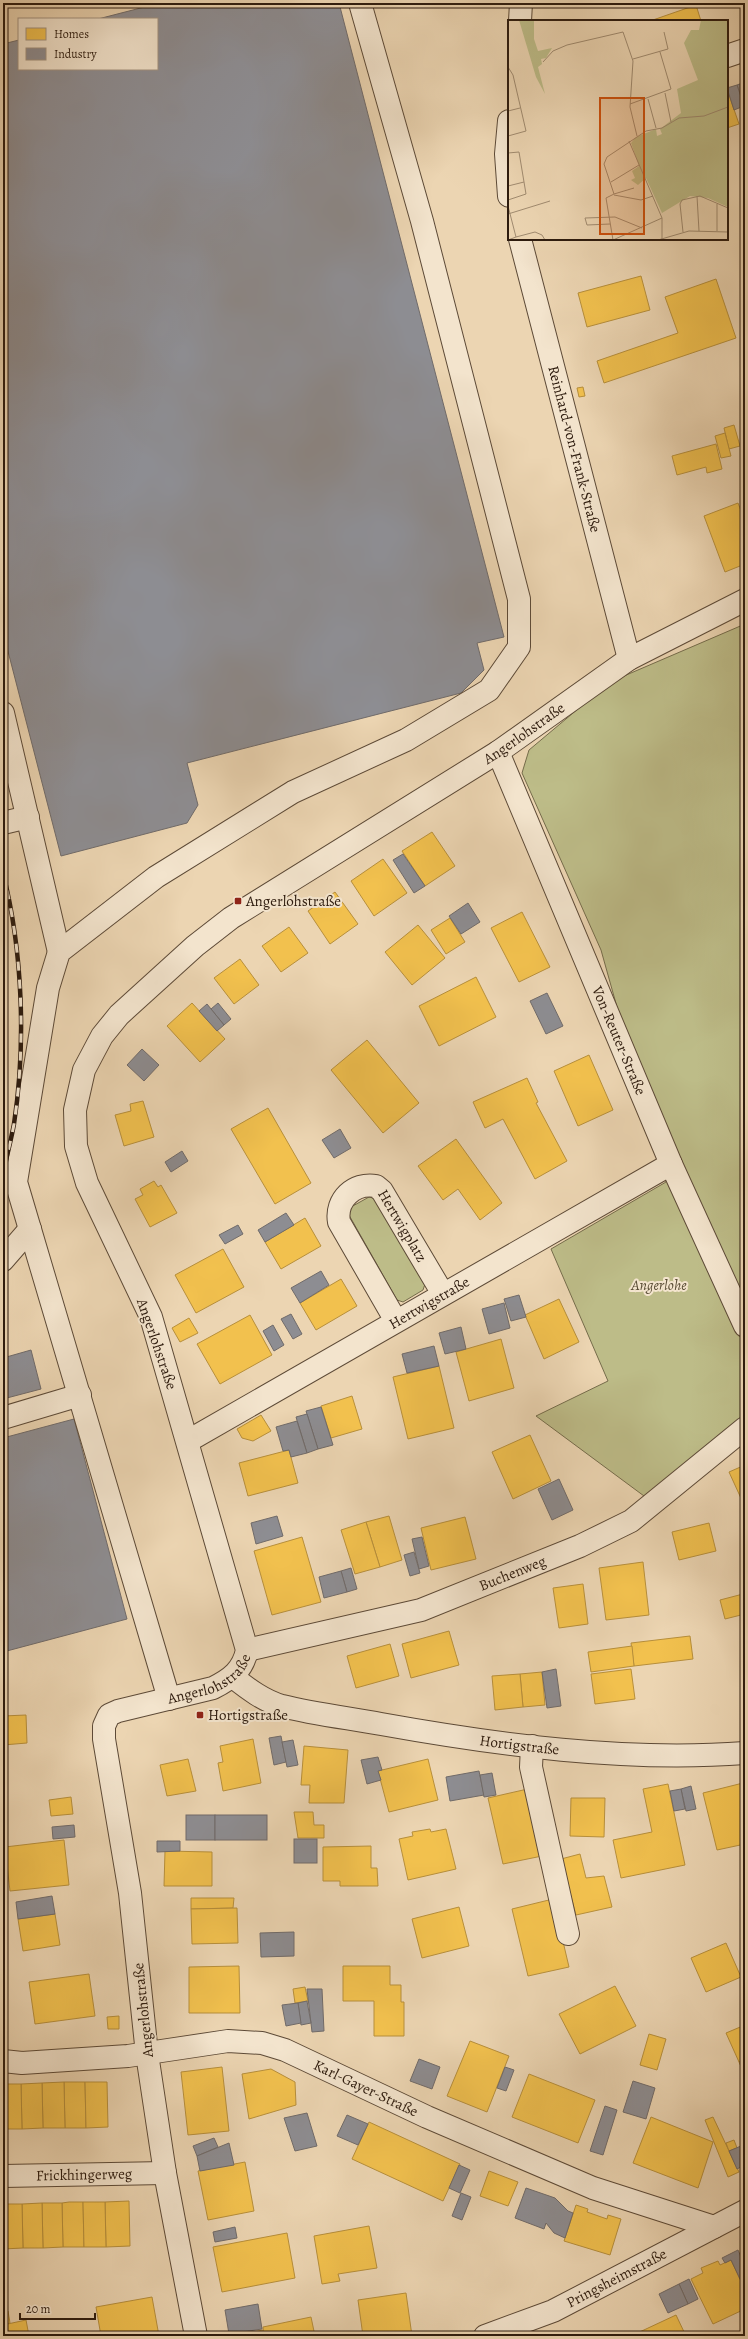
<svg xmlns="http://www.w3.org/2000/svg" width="748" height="2339" viewBox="0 0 748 2339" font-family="Alegreya,serif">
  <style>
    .green { fill: #bdbc88; stroke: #756c4b }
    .homes { fill: #f2c14e; stroke: #b78f3b }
    .industry { fill: #8d8d92; stroke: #706b6a }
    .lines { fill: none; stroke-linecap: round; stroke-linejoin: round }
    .minor-casing { stroke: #5d4a37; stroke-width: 24 }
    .minor { stroke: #f3e4cd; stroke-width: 22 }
    .rail-casing { stroke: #2d1b0e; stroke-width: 4.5 }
    .rail { stroke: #f3e4cd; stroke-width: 3; stroke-dasharray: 9; stroke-linecap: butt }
    .poi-dot { fill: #8f2418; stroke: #f3e4cd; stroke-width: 1.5 }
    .labels { text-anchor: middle; stroke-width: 4; stroke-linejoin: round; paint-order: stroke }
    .street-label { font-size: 15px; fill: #2d1b0e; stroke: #f3e4cd }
    .poi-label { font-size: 15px; fill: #2d1b0e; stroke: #f3e4cd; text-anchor: start }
    .park-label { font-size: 15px; font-style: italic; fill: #584b33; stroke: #f3e4cd }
    .inset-road { fill: none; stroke: #a08b70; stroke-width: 1 }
    .view { fill: #cc500c; fill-opacity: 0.15; stroke: #cc500c; stroke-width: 2 }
    .inset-edge { fill: none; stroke: #2d1b0e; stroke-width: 2 }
  </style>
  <rect width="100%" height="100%" fill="#ecd5b2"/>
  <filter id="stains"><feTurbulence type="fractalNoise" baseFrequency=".005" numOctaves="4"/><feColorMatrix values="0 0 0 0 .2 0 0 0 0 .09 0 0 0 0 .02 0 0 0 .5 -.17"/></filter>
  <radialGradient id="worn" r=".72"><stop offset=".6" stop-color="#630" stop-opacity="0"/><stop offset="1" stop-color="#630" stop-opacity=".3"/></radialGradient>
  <!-- green -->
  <g class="green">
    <path d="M 745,624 L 745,1420 L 706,1454 L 644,1496 L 536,1416 L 608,1381 L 551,1249 L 666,1182 L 601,950 L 522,773 L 529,750 L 610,682 Z"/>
    <path d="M 369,1197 L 377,1199 L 425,1284 L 423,1290 L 403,1302 L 397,1300 L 349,1215 L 351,1207 Z"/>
  </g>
  <!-- homes -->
  <g class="homes">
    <path d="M 696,5 L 701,21 L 650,21 Z"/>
    <path d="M 727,89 L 739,124 L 727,128 Z"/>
    <path d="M 641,276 L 650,310 L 587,327 L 578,293 Z"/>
    <path d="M 716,279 L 736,338 L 604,383 L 597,361 L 678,333 L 665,297 Z"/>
    <path d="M 583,387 L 585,396 L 579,397 L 577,388 Z"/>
    <path d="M 734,425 L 740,446 L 729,449 L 724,428 Z"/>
    <path d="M 725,433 L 731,456 L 721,458 L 715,436 Z"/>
    <path d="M 716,444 L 722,469 L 707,473 L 706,467 L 677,475 L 672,456 Z"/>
    <path d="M 738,503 L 745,521 L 745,564 L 725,572 L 704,516 Z"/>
    <path d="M 432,832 L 455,866 L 425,886 L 402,851 Z"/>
    <path d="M 383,859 L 407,893 L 374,916 L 351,881 Z"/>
    <path d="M 335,892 L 358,924 L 330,944 L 308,911 Z"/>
    <path d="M 522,912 L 550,967 L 519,982 L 491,928 Z"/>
    <path d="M 450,918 L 465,942 L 446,954 L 431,930 Z"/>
    <path d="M 418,925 L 445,958 L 412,985 L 385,952 Z"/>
    <path d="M 289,927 L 308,953 L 281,972 L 262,946 Z"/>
    <path d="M 240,959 L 259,985 L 234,1004 L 214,978 Z"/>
    <path d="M 476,977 L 496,1017 L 439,1046 L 419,1006 Z"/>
    <path d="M 192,1003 L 225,1039 L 200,1062 L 167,1026 Z"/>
    <path d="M 367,1040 L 419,1103 L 383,1133 L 331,1070 Z"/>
    <path d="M 589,1055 L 613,1110 L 578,1126 L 554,1071 Z"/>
    <path d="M 527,1078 L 538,1102 L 536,1103 L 567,1161 L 535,1179 L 503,1119 L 485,1128 L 473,1102 Z"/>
    <path d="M 143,1101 L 154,1137 L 124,1146 L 115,1115 L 131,1111 L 130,1104 Z"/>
    <path d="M 268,1108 L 311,1183 L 275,1204 L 231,1129 Z"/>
    <path d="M 456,1139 L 502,1203 L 480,1220 L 458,1189 L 443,1200 L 418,1166 Z"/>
    <path d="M 154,1181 L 158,1187 L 161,1185 L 177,1213 L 150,1227 L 135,1199 L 143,1195 L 140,1189 Z"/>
    <path d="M 305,1218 L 321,1246 L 281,1269 L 265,1242 Z"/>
    <path d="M 223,1249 L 244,1287 L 196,1313 L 175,1275 Z"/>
    <path d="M 341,1279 L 357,1306 L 316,1330 L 300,1303 Z"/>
    <path d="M 559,1299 L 579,1342 L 544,1359 L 525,1315 Z"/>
    <path d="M 250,1315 L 272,1355 L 220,1384 L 197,1344 Z"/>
    <path d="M 189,1318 L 198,1333 L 180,1342 L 172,1328 Z"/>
    <path d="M 501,1339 L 514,1388 L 469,1401 L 456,1352 Z"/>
    <path d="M 439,1366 L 454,1428 L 408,1439 L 393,1377 Z"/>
    <path d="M 352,1396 L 362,1429 L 331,1438 L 321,1406 Z"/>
    <path d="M 261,1415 L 271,1431 L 253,1441 L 242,1438 L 237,1429 Z"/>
    <path d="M 530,1435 L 551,1481 L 513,1499 L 492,1452 Z"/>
    <path d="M 289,1450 L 298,1483 L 248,1496 L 239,1463 Z"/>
    <path d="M 745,1465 L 745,1507 L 729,1472 Z"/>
    <path d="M 389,1516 L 402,1560 L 380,1567 L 366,1522 Z"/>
    <path d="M 465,1517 L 476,1559 L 431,1570 L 421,1528 Z"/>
    <path d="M 366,1522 L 380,1567 L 355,1574 L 341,1530 Z"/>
    <path d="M 709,1523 L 716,1551 L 679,1560 L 672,1532 Z"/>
    <path d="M 302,1537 L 321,1602 L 272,1615 L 254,1551 Z"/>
    <path d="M 643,1562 L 649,1615 L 606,1620 L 599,1568 Z"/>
    <path d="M 583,1584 L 588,1624 L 559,1628 L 553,1588 Z"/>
    <path d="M 743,1594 L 745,1614 L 725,1619 L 720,1600 Z"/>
    <path d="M 449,1631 L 459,1665 L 411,1678 L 402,1644 Z"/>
    <path d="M 690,1636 L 693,1659 L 634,1666 L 631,1643 Z"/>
    <path d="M 390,1644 L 399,1676 L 356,1688 L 347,1656 Z"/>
    <path d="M 632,1646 L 634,1666 L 591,1672 L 588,1652 Z"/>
    <path d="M 631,1669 L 635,1699 L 595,1704 L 591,1674 Z"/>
    <path d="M 542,1672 L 545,1705 L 523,1707 L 520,1674 Z"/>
    <path d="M 520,1674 L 523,1707 L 495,1710 L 492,1676 Z"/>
    <path d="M 26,1715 L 27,1743 L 3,1745 L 3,1716 Z"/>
    <path d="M 253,1739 L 261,1783 L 223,1791 L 218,1763 L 223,1762 L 220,1746 Z"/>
    <path d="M 304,1746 L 348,1750 L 344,1803 L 309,1803 L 310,1785 L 301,1785 Z"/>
    <path d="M 188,1759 L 196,1791 L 167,1796 L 160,1765 Z"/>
    <path d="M 428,1759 L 438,1800 L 389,1812 L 378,1771 Z"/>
    <path d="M 743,1783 L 745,1844 L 717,1850 L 703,1793 Z"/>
    <path d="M 668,1784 L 685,1865 L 621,1878 L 613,1840 L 652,1832 L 643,1789 Z"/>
    <path d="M 532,1788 L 547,1855 L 503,1864 L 488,1798 Z"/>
    <path d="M 71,1797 L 73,1814 L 51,1816 L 49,1800 Z"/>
    <path d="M 571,1798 L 605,1798 L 604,1837 L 570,1836 Z"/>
    <path d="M 294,1812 L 313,1812 L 314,1825 L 324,1825 L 324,1838 L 298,1838 Z"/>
    <path d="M 430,1829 L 431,1832 L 446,1829 L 456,1869 L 408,1880 L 399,1839 L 413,1836 L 412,1832 Z"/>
    <path d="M 64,1840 L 69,1885 L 10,1891 L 5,1847 Z"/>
    <path d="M 371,1846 L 371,1868 L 377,1868 L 378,1886 L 340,1886 L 340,1881 L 323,1881 L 323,1847 Z"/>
    <path d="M 165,1851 L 212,1852 L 212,1886 L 164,1886 Z"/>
    <path d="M 580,1854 L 586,1878 L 604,1876 L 612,1907 L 576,1915 L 561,1859 Z"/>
    <path d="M 191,1898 L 234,1898 L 233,1908 L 191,1909 Z"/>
    <path d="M 553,1899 L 569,1967 L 528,1976 L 512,1909 Z"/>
    <path d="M 459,1907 L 469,1946 L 422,1958 L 412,1919 Z"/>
    <path d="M 237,1908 L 238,1943 L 192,1944 L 191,1909 Z"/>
    <path d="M 55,1914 L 60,1945 L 23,1951 L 18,1919 Z"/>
    <path d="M 726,1943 L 741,1977 L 706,1992 L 691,1958 Z"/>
    <path d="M 239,1966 L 240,2013 L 189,2013 L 189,1967 Z"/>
    <path d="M 343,1966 L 390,1966 L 390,1985 L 401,1985 L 401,2002 L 404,2002 L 404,2036 L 374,2036 L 374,2001 L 343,2001 Z"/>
    <path d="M 89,1974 L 95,2016 L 35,2024 L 29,1982 Z"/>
    <path d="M 615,1986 L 636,2026 L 580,2054 L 559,2014 Z"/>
    <path d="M 305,1987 L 308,2001 L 295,2003 L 293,1989 Z"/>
    <path d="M 119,2016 L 119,2029 L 108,2029 L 107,2017 Z"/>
    <path d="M 745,2025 L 745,2059 L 739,2062 L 726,2033 Z"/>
    <path d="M 649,2034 L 666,2039 L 657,2070 L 640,2065 Z"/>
    <path d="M 470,2041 L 509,2056 L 487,2112 L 447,2096 Z"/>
    <path d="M 745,2059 L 745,2076 L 739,2062 Z"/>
    <path d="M 222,2067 L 229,2131 L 188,2135 L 181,2072 Z"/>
    <path d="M 271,2069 L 295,2082 L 296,2105 L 249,2119 L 242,2074 Z"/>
    <path d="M 529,2074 L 595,2100 L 578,2143 L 512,2117 Z"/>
    <path d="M 64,2082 L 85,2082 L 86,2128 L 65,2128 Z"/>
    <path d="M 64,2082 L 65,2128 L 43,2128 L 42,2083 Z"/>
    <path d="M 85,2082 L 107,2082 L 108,2127 L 86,2128 Z"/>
    <path d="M 42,2083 L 43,2128 L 22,2129 L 21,2084 Z"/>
    <path d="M 3,2084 L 21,2084 L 22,2129 L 3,2129 Z"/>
    <path d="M 651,2117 L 713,2142 L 698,2188 L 633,2163 Z"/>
    <path d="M 713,2117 L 739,2172 L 728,2177 L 705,2120 Z"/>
    <path d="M 369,2122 L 460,2164 L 443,2201 L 352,2159 Z"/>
    <path d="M 734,2140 L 737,2148 L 729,2151 L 726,2143 Z"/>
    <path d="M 245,2162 L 254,2211 L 208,2220 L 198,2171 Z"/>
    <path d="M 489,2171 L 518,2182 L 508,2206 L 480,2196 Z"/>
    <path d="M 129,2201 L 130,2246 L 106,2247 L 105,2202 Z"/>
    <path d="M 69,2202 L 83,2202 L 84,2247 L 63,2247 L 62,2203 Z"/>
    <path d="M 83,2202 L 105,2202 L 106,2247 L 84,2247 Z"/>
    <path d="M 42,2203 L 62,2203 L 63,2247 L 43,2248 Z"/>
    <path d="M 42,2203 L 43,2248 L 23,2248 L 22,2204 Z"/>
    <path d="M 3,2204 L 22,2204 L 23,2248 L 3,2249 Z"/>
    <path d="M 576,2205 L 588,2209 L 587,2212 L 607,2219 L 608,2215 L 621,2219 L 610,2255 L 564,2241 Z"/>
    <path d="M 369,2226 L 377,2268 L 338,2274 L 340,2281 L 322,2284 L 314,2236 Z"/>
    <path d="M 287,2233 L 295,2278 L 222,2292 L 213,2247 Z"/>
    <path d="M 731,2260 L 745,2290 L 745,2309 L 713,2324 L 691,2279 L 703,2273 L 701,2268 L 718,2261 L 720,2265 Z"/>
    <path d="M 406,2293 L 412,2336 L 363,2336 L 358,2300 Z"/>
    <path d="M 152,2297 L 159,2336 L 101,2336 L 96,2307 Z"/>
    <path d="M 8,2311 L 10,2323 L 3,2325 L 3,2312 Z"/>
    <path d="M 676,2315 L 686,2336 L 631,2336 Z"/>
    <path d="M 311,2317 L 315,2336 L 264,2336 L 263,2327 Z"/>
    <path d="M 26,2320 L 29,2336 L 3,2336 L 3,2325 Z"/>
    <path d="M 263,2330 L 264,2336 L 238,2336 L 238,2335 Z"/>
  </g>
  <!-- industry -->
  <g class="industry">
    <path d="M 160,3 L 339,3 L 504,637 L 477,643 L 484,670 L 461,693 L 187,763 L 198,805 L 187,823 L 61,856 L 3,632 L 3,44 L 19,40 L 19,69 L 157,69 L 157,19 L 98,19 Z"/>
    <path d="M 745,82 L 745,108 L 737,85 Z"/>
    <path d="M 737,85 L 744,106 L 734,110 L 727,88 Z"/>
    <path d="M 403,854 L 425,886 L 414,893 L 393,860 Z"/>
    <path d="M 468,903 L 480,922 L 461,934 L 449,916 Z"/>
    <path d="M 547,993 L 563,1026 L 546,1034 L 530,1001 Z"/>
    <path d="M 218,1003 L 231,1019 L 224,1025 L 211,1009 Z"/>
    <path d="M 207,1004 L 224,1025 L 217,1031 L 199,1011 Z"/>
    <path d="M 142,1049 L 159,1065 L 144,1081 L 127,1065 Z"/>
    <path d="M 340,1129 L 351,1148 L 334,1158 L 322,1140 Z"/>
    <path d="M 182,1151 L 188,1161 L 171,1172 L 165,1162 Z"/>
    <path d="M 286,1213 L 294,1225 L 265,1242 L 258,1230 Z"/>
    <path d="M 238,1225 L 243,1234 L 225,1244 L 219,1235 Z"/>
    <path d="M 321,1271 L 329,1285 L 300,1303 L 291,1288 Z"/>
    <path d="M 519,1295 L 526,1317 L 511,1321 L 504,1299 Z"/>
    <path d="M 504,1303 L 510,1328 L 489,1334 L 482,1309 Z"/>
    <path d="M 291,1314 L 302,1334 L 293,1339 L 281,1319 Z"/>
    <path d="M 273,1325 L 284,1345 L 274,1351 L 263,1331 Z"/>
    <path d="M 461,1327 L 466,1349 L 445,1354 L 439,1333 Z"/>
    <path d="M 434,1346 L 439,1366 L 407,1373 L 402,1354 Z"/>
    <path d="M 31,1350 L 41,1389 L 3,1399 L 3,1358 Z"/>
    <path d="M 321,1407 L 333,1445 L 318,1449 L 306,1411 Z"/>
    <path d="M 307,1414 L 318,1449 L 307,1453 L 296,1417 Z"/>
    <path d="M 74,1419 L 127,1619 L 3,1652 L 3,1438 Z"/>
    <path d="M 297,1421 L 307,1453 L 291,1457 L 289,1450 L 283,1451 L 276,1427 Z"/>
    <path d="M 559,1479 L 573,1510 L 552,1520 L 538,1489 Z"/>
    <path d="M 277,1516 L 283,1536 L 256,1544 L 251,1523 Z"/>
    <path d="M 422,1537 L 429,1566 L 419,1569 L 412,1539 Z"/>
    <path d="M 414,1552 L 420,1573 L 410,1576 L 404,1555 Z"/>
    <path d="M 351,1568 L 357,1589 L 347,1592 L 341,1571 Z"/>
    <path d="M 341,1571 L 347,1592 L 324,1598 L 319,1577 Z"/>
    <path d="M 556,1669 L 561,1706 L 547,1708 L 542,1672 Z"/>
    <path d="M 281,1736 L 286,1762 L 274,1765 L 269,1738 Z"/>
    <path d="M 293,1740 L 298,1765 L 287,1767 L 282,1742 Z"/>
    <path d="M 378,1757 L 382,1770 L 378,1771 L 381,1780 L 367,1784 L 361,1760 Z"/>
    <path d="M 479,1771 L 484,1795 L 450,1801 L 446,1777 Z"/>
    <path d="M 492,1773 L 496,1795 L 484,1797 L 480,1775 Z"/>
    <path d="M 691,1786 L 696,1809 L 686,1811 L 681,1789 Z"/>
    <path d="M 681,1789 L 685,1809 L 674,1811 L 670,1791 Z"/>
    <rect x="186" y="1815" width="29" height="25"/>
    <rect x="215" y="1815" width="52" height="25"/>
    <path d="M 74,1825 L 75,1837 L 53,1839 L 52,1827 Z"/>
    <rect x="294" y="1839" width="23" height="24"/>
    <path d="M 157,1841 L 180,1841 L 180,1851 L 157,1852 Z"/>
    <path d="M 52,1896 L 55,1914 L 18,1919 L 16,1902 Z"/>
    <path d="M 294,1932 L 294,1956 L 261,1957 L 260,1933 Z"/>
    <path d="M 307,1989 L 322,1989 L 324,2031 L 312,2032 Z"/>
    <path d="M 307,2001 L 311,2023 L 301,2025 L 298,2003 Z"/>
    <path d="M 298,2003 L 301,2023 L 286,2026 L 282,2005 Z"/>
    <path d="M 419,2059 L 440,2067 L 432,2089 L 410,2081 Z"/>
    <path d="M 505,2067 L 514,2070 L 506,2091 L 497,2088 Z"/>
    <path d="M 633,2081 L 655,2088 L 646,2119 L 623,2112 Z"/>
    <path d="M 605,2106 L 617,2110 L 603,2155 L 590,2151 Z"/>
    <path d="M 307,2113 L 317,2146 L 295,2151 L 284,2118 Z"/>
    <path d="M 347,2115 L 368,2124 L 358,2145 L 337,2136 Z"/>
    <path d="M 214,2138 L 218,2147 L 197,2156 L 193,2146 Z"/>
    <path d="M 229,2143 L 234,2165 L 200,2171 L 197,2156 Z"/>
    <path d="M 741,2146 L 745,2155 L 745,2165 L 737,2169 L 729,2151 Z"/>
    <path d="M 459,2165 L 470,2170 L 460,2193 L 449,2188 Z"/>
    <path d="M 526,2188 L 555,2198 L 568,2211 L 573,2213 L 565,2238 L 554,2233 L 546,2223 L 544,2229 L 515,2218 Z"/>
    <path d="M 461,2193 L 471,2197 L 462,2220 L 452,2216 Z"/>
    <path d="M 235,2227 L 237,2238 L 215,2242 L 213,2232 Z"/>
    <path d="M 738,2250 L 745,2266 L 745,2277 L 740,2279 L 731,2260 L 725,2263 L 722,2258 Z"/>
    <path d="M 689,2279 L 698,2299 L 688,2304 L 679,2284 Z"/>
    <path d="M 679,2284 L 688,2304 L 668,2313 L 659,2294 Z"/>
    <path d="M 258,2304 L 262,2329 L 229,2334 L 225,2310 Z"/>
  </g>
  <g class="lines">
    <!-- minor casing -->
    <g class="minor-casing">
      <g id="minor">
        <path d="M 520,21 L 521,3"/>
        <path d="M 727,56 L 745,50"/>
        <path d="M 509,121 L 506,154 L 509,196"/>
        <path id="s1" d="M 520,239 L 629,659"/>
        <path d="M 3,713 L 59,952"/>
        <path id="s2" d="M 498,752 L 671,1164 L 745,1326"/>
        <path d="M 3,823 L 28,817"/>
        <path d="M 3,1260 L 30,1229"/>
        <path id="s3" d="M 396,1321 L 339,1222 C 335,1200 354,1182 376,1186 L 382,1191 L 443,1294"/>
        <path d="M 3,1418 L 80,1395"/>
        <path id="s4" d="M 188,1441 L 671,1164"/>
        <path id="s5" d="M 247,1650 L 421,1610 L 580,1546 L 631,1521 L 745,1428"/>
        <path id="s6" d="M 233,1677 C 248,1689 264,1701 282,1706 C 314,1714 348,1718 381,1724 C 498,1745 625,1762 745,1753"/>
        <path d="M 169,1699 L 16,1182 L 48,988 L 59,952 L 156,877 L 293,792 L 406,740 L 489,690 L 519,647 L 519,599 L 422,221 L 360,3"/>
        <path d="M 532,1746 L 531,1767 L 568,1934"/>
        <path id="s7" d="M 3,2061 L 22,2063 L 128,2056 L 228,2041 L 262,2043 L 285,2050 L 427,2117 L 593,2188 L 714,2227"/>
        <path id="s8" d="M 3,2176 L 165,2173"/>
        <path id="s9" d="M 196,2336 L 165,2173 L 147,2054 L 130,1893 L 104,1739 L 104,1726 L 109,1715 L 118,1711 L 213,1688 C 231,1679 243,1670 247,1650 L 151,1317 L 87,1183 L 76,1146 L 75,1110 L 84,1070 L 102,1036 L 119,1015 L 195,946 L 231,918 L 498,752 L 629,659 L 745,600"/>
        <path id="s10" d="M 485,2336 L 553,2311 L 745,2211"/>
      </g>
    </g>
    <!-- minor -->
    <use href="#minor" class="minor"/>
    <!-- rail casing -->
    <g class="rail-casing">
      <path id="rail" d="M 3,873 C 23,952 26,1045 14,1124 C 11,1140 7,1156 3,1172"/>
    </g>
    <!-- rail -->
    <use href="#rail" class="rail"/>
  </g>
  <!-- markers -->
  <g class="poi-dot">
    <rect x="234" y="897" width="8" height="8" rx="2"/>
    <rect x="196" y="1711" width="8" height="8" rx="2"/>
  </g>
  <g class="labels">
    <!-- street labels -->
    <g class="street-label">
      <text dy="5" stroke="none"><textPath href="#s1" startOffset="217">Reinhard-von-Frank-Straße</textPath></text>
      <text dy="5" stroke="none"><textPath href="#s9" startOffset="1961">Angerlohstraße</textPath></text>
      <text dy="5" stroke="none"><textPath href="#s2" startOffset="313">Von-Reuter-Straße</textPath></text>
      <text dy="5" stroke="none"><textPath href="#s3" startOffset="223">Hertwigplatz</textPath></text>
      <text dy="5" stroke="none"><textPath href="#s4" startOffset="278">Hertwigstraße</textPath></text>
      <text transform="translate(157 1344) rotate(71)" y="5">Angerlohstraße</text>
      <text dy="5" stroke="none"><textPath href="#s5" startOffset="277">Buchenweg</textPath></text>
      <text dy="5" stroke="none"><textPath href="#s9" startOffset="738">Angerlohstraße</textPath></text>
      <text dy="5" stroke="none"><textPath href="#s6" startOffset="298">Hortigstraße</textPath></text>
      <text transform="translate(143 2010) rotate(-96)" y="5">Angerlohstraße</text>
      <text dy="5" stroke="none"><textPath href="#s7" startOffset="374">Karl-Gayer-Straße</textPath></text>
      <text dy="5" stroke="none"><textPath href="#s8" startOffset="81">Frickhingerweg</textPath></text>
      <text dy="5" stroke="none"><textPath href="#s10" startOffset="144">Pringsheimstraße</textPath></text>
    </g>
    <!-- poi labels -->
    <g class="poi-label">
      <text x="246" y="906">Angerlohstraße</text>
      <text x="208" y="1720">Hortigstraße</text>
    </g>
    <!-- park labels -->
    <g class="park-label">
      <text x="659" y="1290">Angerlohe</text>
    </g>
  </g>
  <!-- overview -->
  <g transform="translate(508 20)">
    <rect width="220" height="220" fill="#ecd5b2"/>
    <path d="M 11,0 L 26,0 L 26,19 L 30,31 L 44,28 L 38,38 L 33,39 L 34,44 L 30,47 L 37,74 L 28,57 ZM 193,0 L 220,0 L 220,187 L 200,178 L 182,176 L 154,193 L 138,158 L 130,165 L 123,160 L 127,158 L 124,151 L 131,146 L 123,123 L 128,117 L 148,109 L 149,116 L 154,114 L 152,109 L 173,93 L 169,69 L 190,60 L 176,23 L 183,10 L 191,10 Z" fill="#bdbc88"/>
    <path class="inset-road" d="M 125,39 L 160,29 L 156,12M 35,42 L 45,31 L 59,25 L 115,12 L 125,41 L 122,87 L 129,116M 0,47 L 5,55 L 18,111 L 0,116M 157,73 L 163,102M 140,79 L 148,108M 122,84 L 163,69 L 152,32M 0,91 L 12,88M 121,121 L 154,198 L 154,220M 0,133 L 11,132 L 18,174 L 0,180M 103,162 L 131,145M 0,166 L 16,162M 106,174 L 126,168M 106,175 L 133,180 L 145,176M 189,176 L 191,211M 0,186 L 8,217 L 0,220M 0,194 L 42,181M 102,204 L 79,205 L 77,198 L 107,197 L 134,208M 209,211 L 209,184M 175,212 L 172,184 L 174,180 L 192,176 L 220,188M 8,217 L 27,212 L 34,215 L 37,220M 105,220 L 98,178 L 106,174 L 96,144 L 99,137 L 138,111 L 154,108 L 171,98 L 196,96 L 220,87M 105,220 L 154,198M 150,220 L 181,211 L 220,212"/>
    <path class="view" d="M 92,78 L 136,78 L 136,214 L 92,214 Z"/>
    <rect width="220" height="220" class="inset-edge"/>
  </g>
  <!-- margin -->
  <rect width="748" height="2339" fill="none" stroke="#ecd5b2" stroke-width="16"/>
  <rect x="4" y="4" width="740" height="2331" fill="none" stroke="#2d1b0e" stroke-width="2"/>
  <rect x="8" y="8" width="732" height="2323" fill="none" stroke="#2d1b0e"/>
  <!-- legend -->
  <rect x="18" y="18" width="140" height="52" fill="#f3e4cd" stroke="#a49481"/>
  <rect x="26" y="28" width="20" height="12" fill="#f2c14e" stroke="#a49481"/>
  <text x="54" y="38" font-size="12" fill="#2d1b0e">Homes</text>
  <rect x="26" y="48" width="20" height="12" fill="#8d8d92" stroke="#a49481"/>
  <text x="54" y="58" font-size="12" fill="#2d1b0e">Industry</text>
  <!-- scale -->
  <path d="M20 2313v6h75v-6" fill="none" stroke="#2d1b0e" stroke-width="2"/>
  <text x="26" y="2313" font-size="12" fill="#2d1b0e" stroke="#f3e4cd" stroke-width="3" paint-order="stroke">20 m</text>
  <rect width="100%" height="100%" filter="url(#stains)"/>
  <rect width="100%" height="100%" fill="url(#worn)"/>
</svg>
